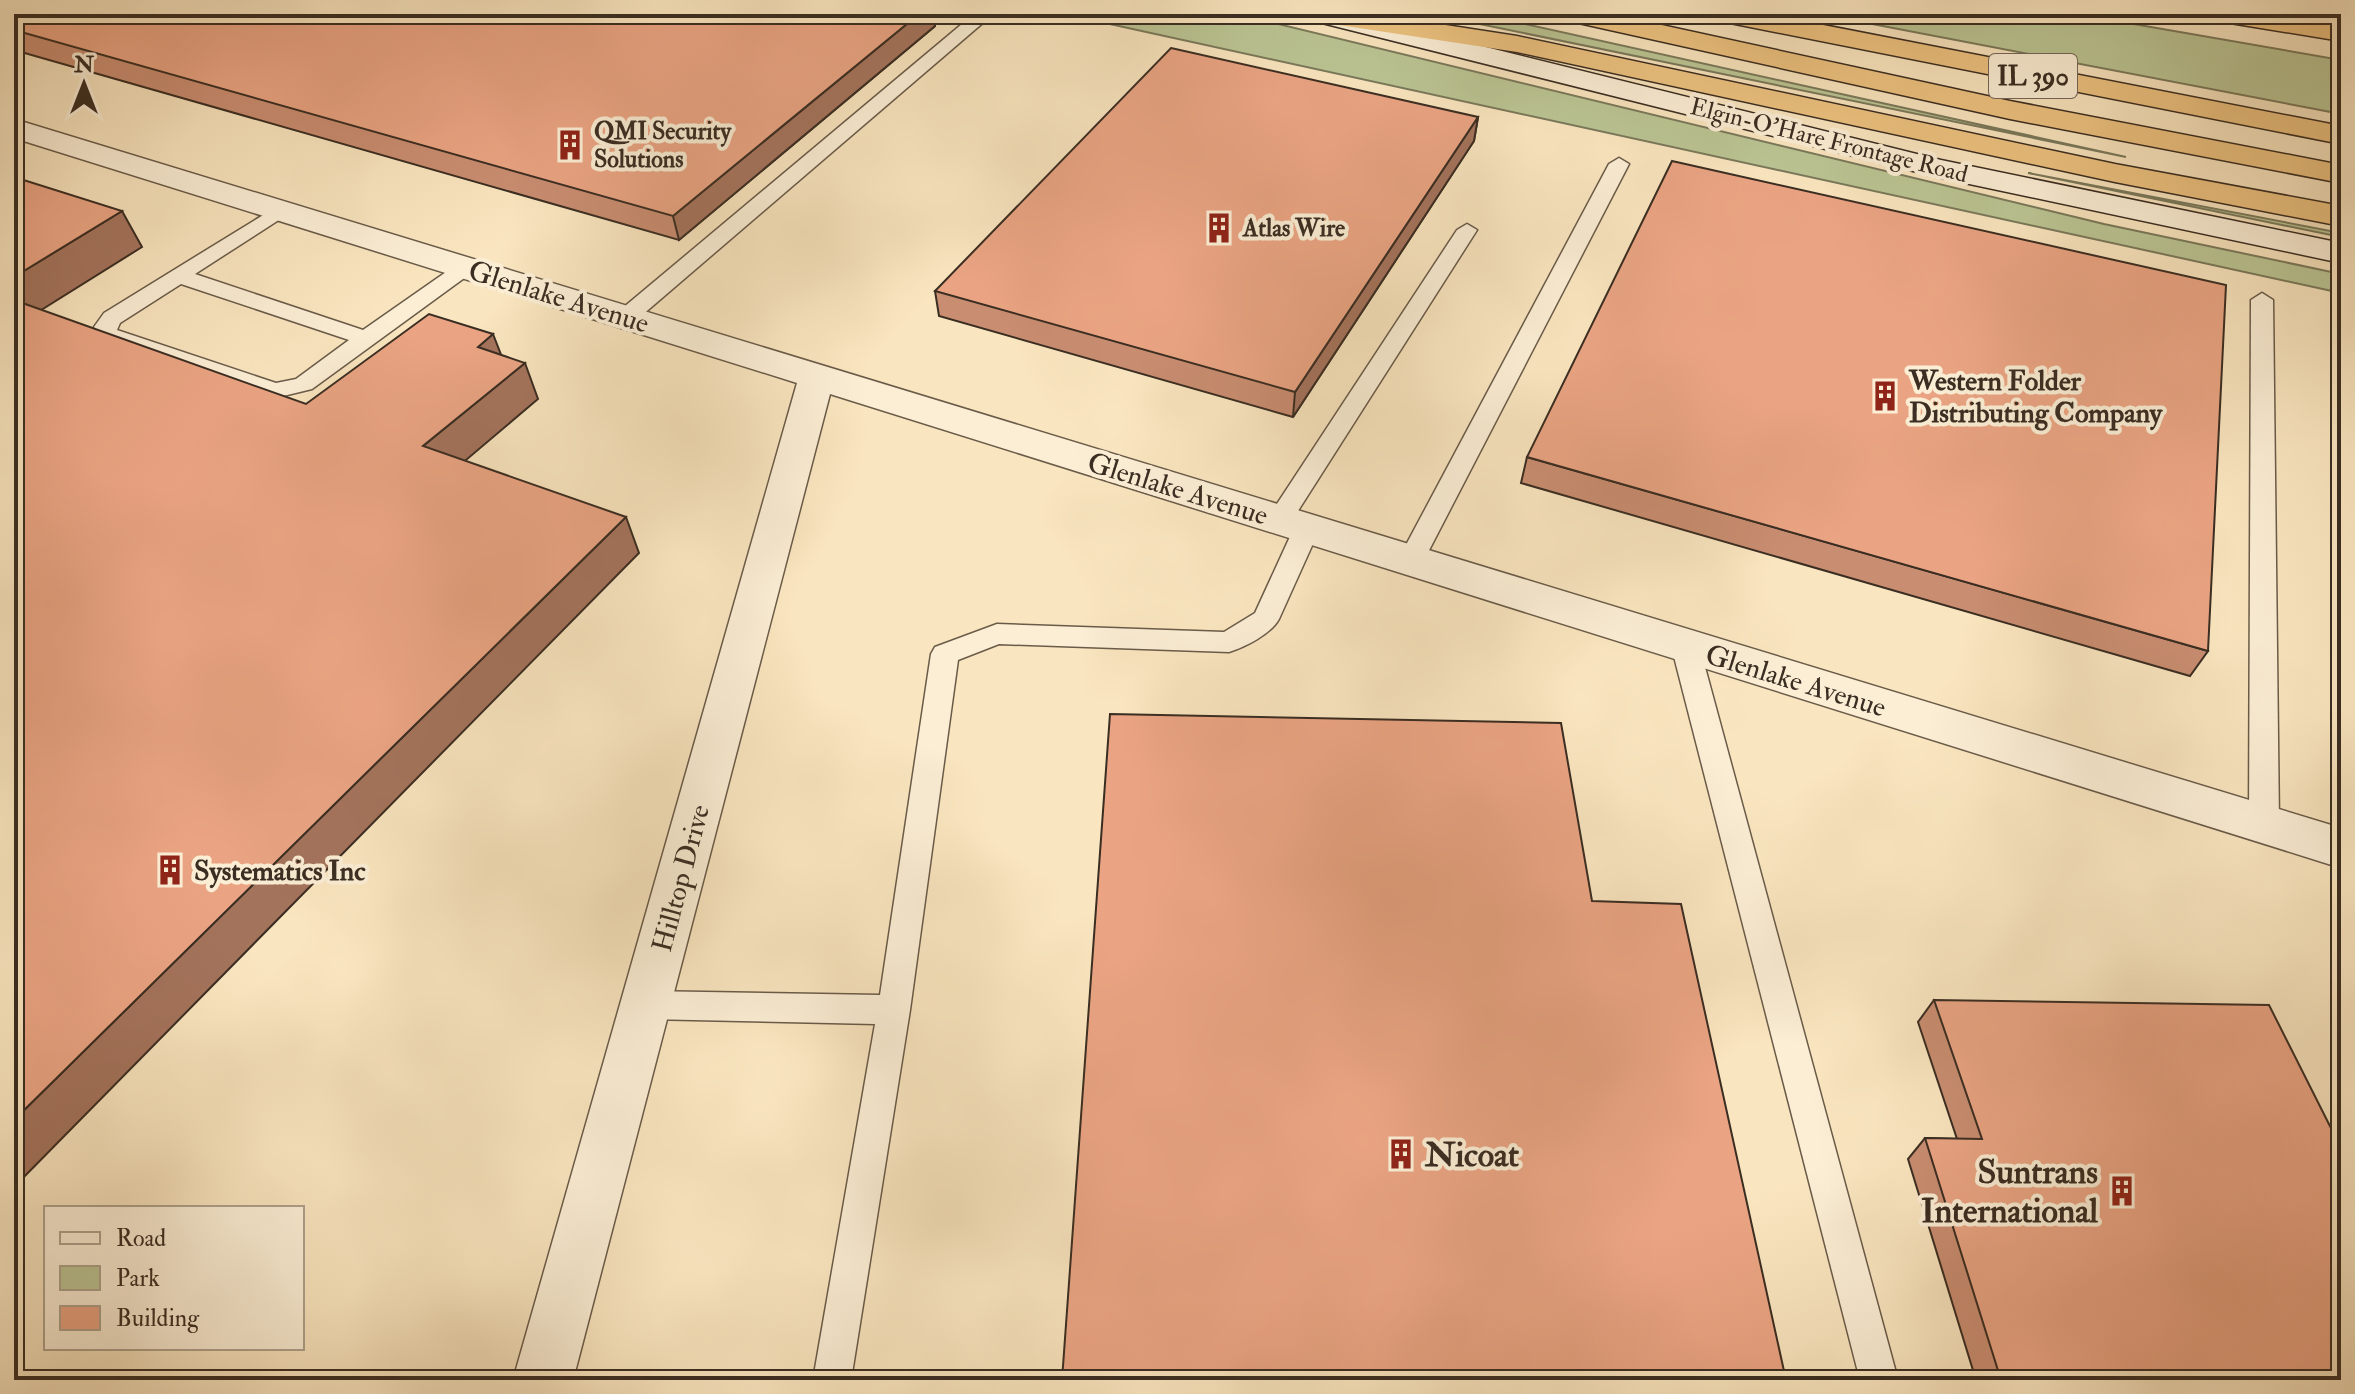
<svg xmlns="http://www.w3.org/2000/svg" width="2355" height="1394" viewBox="0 0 2355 1394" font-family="'IM FELL Double Pica',serif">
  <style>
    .green { fill: #bbc594; stroke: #7a795b; stroke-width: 2 }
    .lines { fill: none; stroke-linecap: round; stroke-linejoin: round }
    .lane-casing { stroke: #6a5b49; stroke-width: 3 }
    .street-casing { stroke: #6a5b49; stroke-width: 3 }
    .secondary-casing { stroke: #3a2d22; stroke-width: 3 }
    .highway-casing { stroke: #3a2d22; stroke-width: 3 }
    .lane { fill: #fbeed5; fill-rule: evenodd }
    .street { fill: #fbeed5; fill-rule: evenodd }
    .secondary { fill: #fbeed5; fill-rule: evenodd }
    .highway { fill: #ecc280; fill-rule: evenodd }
    .wall { fill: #c98d71; stroke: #3a2d22; stroke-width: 2 }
    .shaded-wall { fill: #a4735c; stroke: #3a2d22; stroke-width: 2 }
    .building { fill: #eaa483; stroke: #3a2d22; stroke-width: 2 }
    .labels { text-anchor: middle; stroke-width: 8; stroke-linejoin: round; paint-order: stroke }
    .far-poi-label { font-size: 24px; font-weight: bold; fill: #3a2d22; stroke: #fbeed5; text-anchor: start }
    .far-street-label { font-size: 24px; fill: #3a2d22; stroke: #fbeed5 }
    .shield { fill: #fbeed5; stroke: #746758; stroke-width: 2 }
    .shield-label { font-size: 26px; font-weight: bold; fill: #3a2d22 }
    .street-label { font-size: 28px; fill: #3a2d22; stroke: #fbeed5 }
    .poi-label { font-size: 28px; font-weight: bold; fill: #3a2d22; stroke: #fbeed5; text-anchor: start }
    .near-poi-label { font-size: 34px; font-weight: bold; fill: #3a2d22; stroke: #fbeed5; text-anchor: start }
  </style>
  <rect width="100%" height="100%" fill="#f9e5bf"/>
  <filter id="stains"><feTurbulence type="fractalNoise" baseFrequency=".0025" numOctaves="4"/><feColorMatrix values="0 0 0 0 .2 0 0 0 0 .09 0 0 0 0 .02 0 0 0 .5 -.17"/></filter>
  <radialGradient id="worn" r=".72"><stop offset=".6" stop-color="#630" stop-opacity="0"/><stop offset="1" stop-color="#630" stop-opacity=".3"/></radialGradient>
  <!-- green -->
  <g class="green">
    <path d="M 1064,14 L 1237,14 L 2104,224 L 2341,274 L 2341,293 Z"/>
    <path d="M 1431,14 L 1480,14 L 2126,157 Z"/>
    <path d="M 1820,14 L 2076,14 L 2341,60 L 2341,114 Z"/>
    <path d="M 2028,173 L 2341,233 L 2341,237 Z"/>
  </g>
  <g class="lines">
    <!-- lane casing -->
    <g class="lane-casing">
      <g id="lane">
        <path d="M 932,14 L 967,14 L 985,21 L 634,322 L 618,322 L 615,317 L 618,312 L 962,24 Z"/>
        <path d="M 1619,158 L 1629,164 L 1424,560 L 1420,566 L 1402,566 L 1398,560 L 1609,164 Z"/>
        <path d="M 281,204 L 288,206 L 291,210 L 288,214 L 195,274 L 363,330 L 459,263 L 467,262 L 478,268 L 312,389 L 275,398 L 99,339 L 94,327 L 104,313 ZM 181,284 L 349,340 L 296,379 L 276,383 L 117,330 L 120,323 Z"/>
        <path d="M 1467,224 L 1477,230 L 1289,525 L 1271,525 L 1267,519 L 1271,513 L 1457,230 Z"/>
        <path d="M 2262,293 L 2273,300 L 2279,824 L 2275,833 L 2264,836 L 2253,833 L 2249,824 L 2251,300 Z"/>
        <path d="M 1307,519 L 1316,522 L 1320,528 L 1279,619 C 1271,634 1245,647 1229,652 L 999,644 L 958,660 L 910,1010 L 851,1380 L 813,1380 L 875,1024 L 646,1019 L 634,1015 L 630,1005 L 634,995 L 646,991 L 880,995 L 931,654 L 935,647 L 997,624 L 1224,632 L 1255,613 L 1294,528 L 1298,522 Z"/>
        <path d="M 1685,635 L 1695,638 L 1699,645 L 1898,1380 L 1860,1380 L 1671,645 L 1675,638 Z"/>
      </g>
    </g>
    <!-- street casing -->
    <g class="street-casing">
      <path id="street" d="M 14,119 L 2341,828 L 2341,868 L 830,394 L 573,1380 L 513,1380 L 797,383 L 14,138 Z"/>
    </g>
    <!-- secondary casing -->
    <g class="secondary-casing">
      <path id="secondary" d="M 1306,14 L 1353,14 L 1941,160 L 2341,243 L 2341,263 L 1941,178 L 1310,20 Z"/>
    </g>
    <!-- highway casing -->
    <g class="highway-casing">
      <g id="highway">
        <path d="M 1374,14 L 1517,36 L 2115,164 L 2341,206 L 2341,226 L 2115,182 L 1517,52 L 1326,23 L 1316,21 L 1312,15 Z"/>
        <path d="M 1560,14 L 1611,14 L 2010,101 L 2341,165 L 2341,183 L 2010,119 L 1574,22 L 1564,20 Z"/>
        <path d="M 1711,14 L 1767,14 L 2341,126 L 2341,144 L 1725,22 L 1715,20 Z"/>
        <path d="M 2210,14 L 2275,14 L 2341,25 L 2341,41 L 2224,22 L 2214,20 Z"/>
      </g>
    </g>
    <!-- lane -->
    <use href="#lane" class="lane"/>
    <!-- street -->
    <use href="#street" class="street"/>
    <!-- secondary -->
    <use href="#secondary" class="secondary"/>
    <!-- highway -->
    <use href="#highway" class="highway"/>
  </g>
  <!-- wall -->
  <g class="wall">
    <path d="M 14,14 L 933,14 L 935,26 L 679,240 L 14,50 Z"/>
    <path d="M 1478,117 L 1474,141 L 1293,417 L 939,316 L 935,291 Z"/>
    <path d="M 1527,457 L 2208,651 L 2190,676 L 1521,483 Z"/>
    <path d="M 1934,1000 L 2341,1380 L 1976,1380 L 1908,1159 L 1925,1138 L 1957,1139 L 1918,1022 Z"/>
  </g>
  <!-- shaded-wall -->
  <g class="shaded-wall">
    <path d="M 919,14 L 933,14 L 935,26 L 679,240 L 673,216 Z"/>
    <path d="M 1478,117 L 1474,141 L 1293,417 L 1295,392 Z"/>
    <path d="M 122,211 L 142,247 L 14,327 L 14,277 Z"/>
    <path d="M 493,334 L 507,370 L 478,347 Z"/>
    <path d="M 525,363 L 538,399 L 440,482 L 423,446 Z"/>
    <path d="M 626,517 L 639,553 L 14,1187 L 14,1120 Z"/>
  </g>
  <!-- building -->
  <g class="building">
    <path d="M 14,14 L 919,14 L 673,216 L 14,30 Z"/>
    <path d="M 1171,48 L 1478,117 L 1295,392 L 935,291 Z"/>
    <path d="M 1672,161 L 2226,285 L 2208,651 L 1527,457 Z"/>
    <path d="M 14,177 L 122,211 L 14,277 Z"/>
    <path d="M 14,300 L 306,404 L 429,314 L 493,334 L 478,347 L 525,363 L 423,446 L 626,517 L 14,1120 Z"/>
    <path d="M 1110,714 L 1561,723 L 1592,901 L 1681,904 L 1786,1380 L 1062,1380 Z"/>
    <path d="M 1934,1000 L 2269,1005 L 2341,1148 L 2341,1380 L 2001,1380 L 1925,1138 L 1982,1139 Z"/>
  </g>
  <!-- icons -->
  <defs>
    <g id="building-bare" transform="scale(2.4)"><path d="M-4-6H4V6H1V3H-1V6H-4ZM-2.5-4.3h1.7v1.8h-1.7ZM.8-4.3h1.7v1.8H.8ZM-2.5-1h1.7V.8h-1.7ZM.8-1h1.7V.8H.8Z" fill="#8f2418" stroke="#fbeed5" stroke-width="2.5" paint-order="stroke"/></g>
  </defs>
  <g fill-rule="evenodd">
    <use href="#building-bare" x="570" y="145"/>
    <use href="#building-bare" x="1219" y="228"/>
    <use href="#building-bare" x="1885" y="396"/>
    <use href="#building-bare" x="170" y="870"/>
    <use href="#building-bare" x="1401" y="1154"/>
    <use href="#building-bare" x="2122" y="1191"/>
  </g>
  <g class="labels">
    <!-- far-poi labels -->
    <g class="far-poi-label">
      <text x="594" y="139">QMI Security<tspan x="594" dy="28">Solutions</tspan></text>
      <text x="1243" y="236">Atlas Wire</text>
    </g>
    <!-- far-street labels -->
    <g class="far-street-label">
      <text transform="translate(1829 140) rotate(14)" y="8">Elgin-O'Hare Frontage Road</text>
    </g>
    <!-- shield labels -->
    <rect class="shield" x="1989" y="54" width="88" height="44" rx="6"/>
    <g class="shield-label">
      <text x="2033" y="85">IL 390</text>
    </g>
    <!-- street labels -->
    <g class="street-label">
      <text transform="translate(559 296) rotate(17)" y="10">Glenlake Avenue</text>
      <text transform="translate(1178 488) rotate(17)" y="10">Glenlake Avenue</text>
      <text transform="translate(1796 680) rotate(17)" y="10">Glenlake Avenue</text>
      <text transform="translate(680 878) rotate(-75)" y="10">Hilltop Drive</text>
    </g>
    <!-- poi labels -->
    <g class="poi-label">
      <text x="1909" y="390">Western Folder<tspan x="1909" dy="32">Distributing Company</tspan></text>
      <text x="194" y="880">Systematics Inc</text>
    </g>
    <!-- near-poi labels -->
    <g class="near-poi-label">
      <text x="1425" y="1166">Nicoat</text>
      <text x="2098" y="1183" text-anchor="end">Suntrans<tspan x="2098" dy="39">International</tspan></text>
    </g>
  </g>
  <!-- margin -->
  <rect width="2355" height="1394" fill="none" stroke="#f9e5bf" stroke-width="48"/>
  <rect x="16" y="16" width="2323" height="1362" fill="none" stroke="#3a2d22" stroke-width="4"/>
  <rect x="24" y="24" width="2307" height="1346" fill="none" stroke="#3a2d22" stroke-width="2"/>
  <!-- legend -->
  <rect x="44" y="1206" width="260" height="144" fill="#fbeed5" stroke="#aea18d" stroke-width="2"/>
  <rect x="60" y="1232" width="40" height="12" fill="#fbeed5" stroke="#aea18d" stroke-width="2"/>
  <text x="116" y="1246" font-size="24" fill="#3a2d22">Road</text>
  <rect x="60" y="1266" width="40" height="24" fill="#bbc594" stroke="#aea18d" stroke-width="2"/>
  <text x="116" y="1286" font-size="24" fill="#3a2d22">Park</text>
  <rect x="60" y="1306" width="40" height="24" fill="#eaa483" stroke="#aea18d" stroke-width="2"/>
  <text x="116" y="1326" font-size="24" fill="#3a2d22">Building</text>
  <!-- north arrow -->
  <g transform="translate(84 84)" stroke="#fbeed5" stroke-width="6" paint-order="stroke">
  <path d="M0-6L14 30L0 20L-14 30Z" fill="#3a2d22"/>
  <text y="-12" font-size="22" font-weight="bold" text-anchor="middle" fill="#3a2d22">N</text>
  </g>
  <rect width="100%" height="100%" filter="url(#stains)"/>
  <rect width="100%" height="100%" fill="url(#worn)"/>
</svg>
